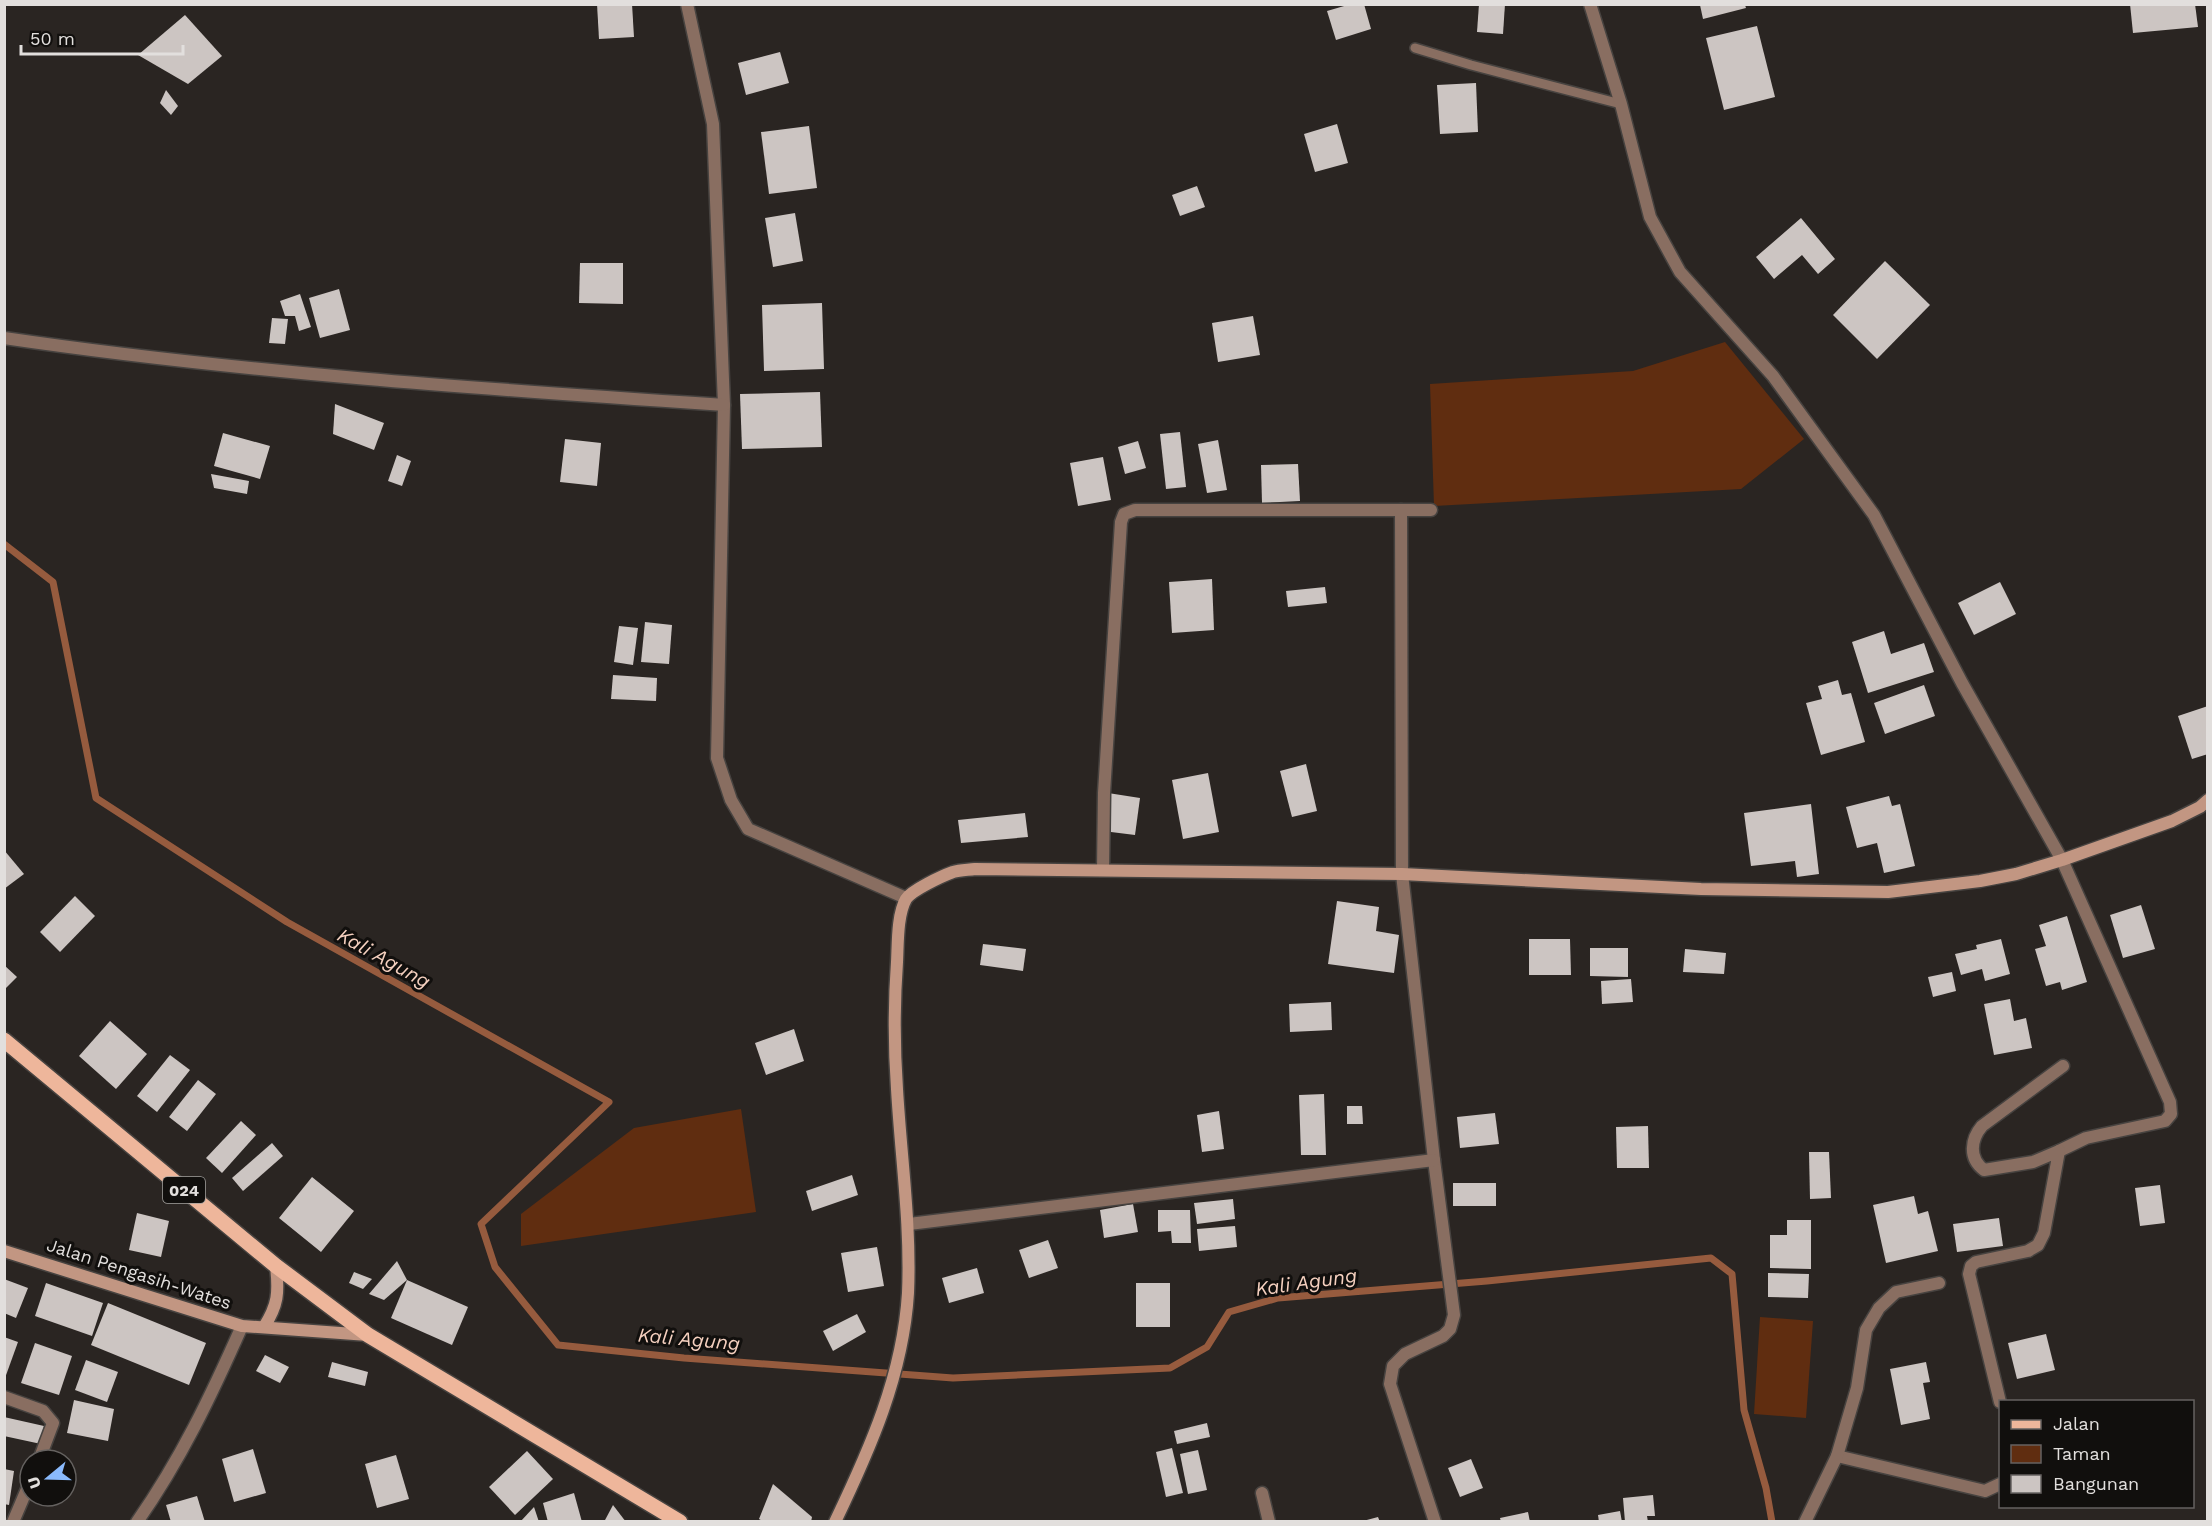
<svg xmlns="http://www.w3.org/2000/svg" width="2212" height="1526" viewBox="0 0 2212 1526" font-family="'Work Sans',sans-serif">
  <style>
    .green { fill: #602d10 }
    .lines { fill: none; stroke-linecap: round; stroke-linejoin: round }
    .stream { stroke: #965b3e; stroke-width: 7 }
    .building { fill: #ccc5c2 }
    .lane-casing { stroke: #474340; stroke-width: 12 }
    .street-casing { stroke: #474340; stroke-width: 15 }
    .secondary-casing { stroke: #474340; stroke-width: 15 }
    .primary-casing { stroke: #474340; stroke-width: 18 }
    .lane { stroke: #896e61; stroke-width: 9 }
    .street { stroke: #896e61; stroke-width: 12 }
    .secondary { stroke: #c29682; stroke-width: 12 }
    .primary { stroke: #eeb69b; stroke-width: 15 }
    .labels { text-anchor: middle; stroke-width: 6; stroke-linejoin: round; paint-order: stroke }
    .shield { fill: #110f0d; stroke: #a3a19f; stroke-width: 1.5 }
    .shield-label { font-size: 16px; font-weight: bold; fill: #e2dfdd }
    .street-label { font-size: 18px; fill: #e2dfdd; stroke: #110f0d }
    .water-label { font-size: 20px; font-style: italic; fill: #f5d0bf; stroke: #110f0d }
  </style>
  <rect width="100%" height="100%" fill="#2a2522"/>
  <!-- green -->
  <g class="green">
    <path d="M 1725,342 L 1804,439 L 1741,489 L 1434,506 L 1430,384 L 1633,371 Z"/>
    <path d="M 741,1109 L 756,1212 L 521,1246 L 521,1214 L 634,1128 Z"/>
    <path d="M 1760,1317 L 1813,1321 L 1806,1418 L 1754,1414 Z"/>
  </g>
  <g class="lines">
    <!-- stream -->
    <path class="stream" d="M 4,544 L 53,582 L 96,798 L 287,922 L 609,1102 L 481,1224 L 495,1267 L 558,1345 L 684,1358 L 953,1378 L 1170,1368 L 1207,1347 L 1229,1312 L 1278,1298 L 1487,1281 L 1711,1258 L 1732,1274 L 1744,1410 L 1766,1488 L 1772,1522"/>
  </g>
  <!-- building -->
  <g class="building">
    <path d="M 597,4 L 632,4 L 634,37 L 599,39 Z"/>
    <path d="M 1351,4 L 1364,4 L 1371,29 L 1336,40 L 1327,11 Z"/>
    <path d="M 1479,4 L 1505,4 L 1503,34 L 1477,32 Z"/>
    <path d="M 2130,4 L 2195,4 L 2198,27 L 2133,33 Z"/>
    <path d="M 1700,5 L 1745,5 L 1746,8 L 1703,19 Z"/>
    <path d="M 185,15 L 222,56 L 188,84 L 138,55 Z"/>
    <path d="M 1757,26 L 1775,97 L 1724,110 L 1706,38 Z"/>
    <path d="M 780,52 L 789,83 L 746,95 L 738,63 Z"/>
    <path d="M 1476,83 L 1478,132 L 1440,134 L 1437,85 Z"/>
    <path d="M 166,90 L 178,106 L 171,115 L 160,103 Z"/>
    <path d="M 1337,124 L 1348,163 L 1315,172 L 1304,134 Z"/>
    <path d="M 809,126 L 817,188 L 769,194 L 761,132 Z"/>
    <path d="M 1197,186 L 1205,207 L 1180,216 L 1172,195 Z"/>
    <path d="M 795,213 L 803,261 L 773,267 L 765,218 Z"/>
    <path d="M 1801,218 L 1835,259 L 1818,274 L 1802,255 L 1774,279 L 1756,257 Z"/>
    <path d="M 1885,261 L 1930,305 L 1877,359 L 1833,315 Z"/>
    <path d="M 580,263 L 623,263 L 623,304 L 579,303 Z"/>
    <path d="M 339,289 L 350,330 L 320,338 L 309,298 Z"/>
    <path d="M 300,294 L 311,327 L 299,331 L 295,316 L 285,316 L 280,301 Z"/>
    <path d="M 822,303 L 824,369 L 764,371 L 762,305 Z"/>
    <path d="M 1253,316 L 1260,355 L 1218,362 L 1212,323 Z"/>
    <path d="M 272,318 L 288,319 L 285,344 L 269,343 Z"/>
    <path d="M 820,392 L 822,447 L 742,449 L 740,394 Z"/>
    <path d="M 335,404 L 384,423 L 374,450 L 333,434 Z"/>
    <path d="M 1180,432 L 1186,487 L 1166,489 L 1160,434 Z"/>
    <path d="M 223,433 L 270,446 L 260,479 L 214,466 Z"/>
    <path d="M 565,439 L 601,443 L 597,486 L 560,482 Z"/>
    <path d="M 1218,440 L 1227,490 L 1207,493 L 1198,444 Z"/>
    <path d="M 1138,441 L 1146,468 L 1125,474 L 1118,447 Z"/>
    <path d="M 397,455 L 411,461 L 402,486 L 388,481 Z"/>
    <path d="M 1103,457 L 1111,500 L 1078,506 L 1070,463 Z"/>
    <path d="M 1298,464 L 1300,501 L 1262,503 L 1261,465 Z"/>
    <path d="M 211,474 L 249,481 L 247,494 L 214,488 Z"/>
    <path d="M 1212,579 L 1214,630 L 1172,633 L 1169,582 Z"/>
    <path d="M 2000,582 L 2016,614 L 1974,635 L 1958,603 Z"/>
    <path d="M 1325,587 L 1327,603 L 1288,607 L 1286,591 Z"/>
    <path d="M 645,622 L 672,625 L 669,664 L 641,662 Z"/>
    <path d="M 619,626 L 638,628 L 633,665 L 614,662 Z"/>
    <path d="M 1884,631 L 1891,654 L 1924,643 L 1934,672 L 1868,693 L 1852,642 Z"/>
    <path d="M 613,675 L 657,678 L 656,701 L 611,699 Z"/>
    <path d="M 1838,680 L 1842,695 L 1851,693 L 1865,742 L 1821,755 L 1806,703 L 1822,699 L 1818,686 Z"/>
    <path d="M 1924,685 L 1935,716 L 1885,734 L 1874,703 Z"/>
    <path d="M 2208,706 L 2208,754 L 2192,759 L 2178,716 Z"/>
    <path d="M 1306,764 L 1317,811 L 1292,817 L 1280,771 Z"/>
    <path d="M 1208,773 L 1219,832 L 1183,839 L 1172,780 Z"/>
    <path d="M 1108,793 L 1140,798 L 1135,835 L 1103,831 Z"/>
    <path d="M 1889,796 L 1892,806 L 1900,804 L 1915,866 L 1884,873 L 1877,843 L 1857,848 L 1846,807 Z"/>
    <path d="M 1811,804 L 1819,874 L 1797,877 L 1795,861 L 1751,866 L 1744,813 Z"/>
    <path d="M 1025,813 L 1028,837 L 961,843 L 958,820 Z"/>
    <path d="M 4,850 L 24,874 L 4,889 Z"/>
    <path d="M 75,896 L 95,916 L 60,952 L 40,932 Z"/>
    <path d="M 1337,901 L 1379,907 L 1376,931 L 1399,935 L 1394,973 L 1328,964 Z"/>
    <path d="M 2141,905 L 2155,949 L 2123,958 L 2110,915 Z"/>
    <path d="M 2067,916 L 2087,982 L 2062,990 L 2060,982 L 2046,986 L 2035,949 L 2046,946 L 2039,925 Z"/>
    <path d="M 1529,939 L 1570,939 L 1571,975 L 1529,975 Z"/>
    <path d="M 2001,939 L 2010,974 L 1985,981 L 1982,969 L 1961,975 L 1955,954 L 1977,949 L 1976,945 Z"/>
    <path d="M 983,944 L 1026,949 L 1023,971 L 980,965 Z"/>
    <path d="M 1590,948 L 1628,948 L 1628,977 L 1590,976 Z"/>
    <path d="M 1685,949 L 1726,953 L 1724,974 L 1683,972 Z"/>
    <path d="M 4,965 L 17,977 L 4,990 Z"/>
    <path d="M 1952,972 L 1956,991 L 1933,997 L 1928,977 Z"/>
    <path d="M 1631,979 L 1633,1002 L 1602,1004 L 1601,981 Z"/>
    <path d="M 2010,999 L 2014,1021 L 2026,1018 L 2032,1048 L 1994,1055 L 1984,1004 Z"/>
    <path d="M 1331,1002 L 1332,1030 L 1290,1032 L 1289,1004 Z"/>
    <path d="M 110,1021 L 147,1054 L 116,1089 L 79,1056 Z"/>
    <path d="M 794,1029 L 804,1061 L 766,1075 L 755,1043 Z"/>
    <path d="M 170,1055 L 190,1070 L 157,1112 L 137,1096 Z"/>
    <path d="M 198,1080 L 216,1094 L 187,1131 L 169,1117 Z"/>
    <path d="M 1324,1094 L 1326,1155 L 1301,1155 L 1299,1095 Z"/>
    <path d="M 1347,1106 L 1362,1106 L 1363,1124 L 1347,1124 Z"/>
    <path d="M 1219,1111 L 1224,1149 L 1202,1152 L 1197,1115 Z"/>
    <path d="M 1495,1113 L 1499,1144 L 1460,1148 L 1457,1117 Z"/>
    <path d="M 241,1121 L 256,1135 L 222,1173 L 206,1158 Z"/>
    <path d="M 1648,1126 L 1649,1168 L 1617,1168 L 1616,1127 Z"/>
    <path d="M 272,1143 L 283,1156 L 243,1191 L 232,1178 Z"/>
    <path d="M 1809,1152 L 1829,1152 L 1831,1198 L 1810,1199 Z"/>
    <path d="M 852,1175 L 858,1195 L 812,1211 L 806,1191 Z"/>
    <path d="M 312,1177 L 354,1211 L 321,1252 L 279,1218 Z"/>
    <rect x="1453" y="1183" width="43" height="23"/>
    <path d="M 2160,1185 L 2165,1223 L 2140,1226 L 2135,1188 Z"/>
    <path d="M 1914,1196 L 1918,1214 L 1928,1211 L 1938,1251 L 1886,1263 L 1873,1205 Z"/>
    <path d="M 1233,1199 L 1235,1219 L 1197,1224 L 1194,1203 Z"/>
    <path d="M 1133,1204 L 1138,1232 L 1104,1238 L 1100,1210 Z"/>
    <path d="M 1158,1210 L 1190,1210 L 1191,1243 L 1172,1243 L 1171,1231 L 1158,1232 Z"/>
    <path d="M 137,1213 L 169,1221 L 161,1257 L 129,1250 Z"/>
    <path d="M 1999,1218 L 2003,1246 L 1957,1252 L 1953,1224 Z"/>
    <path d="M 1787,1220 L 1811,1220 L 1811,1269 L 1770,1268 L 1770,1235 L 1787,1235 Z"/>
    <path d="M 1235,1226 L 1237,1247 L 1199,1251 L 1197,1229 Z"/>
    <path d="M 1048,1240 L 1058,1268 L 1029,1278 L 1019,1250 Z"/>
    <path d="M 877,1247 L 884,1286 L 848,1292 L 841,1253 Z"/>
    <path d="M 397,1261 L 407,1280 L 384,1300 L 369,1294 Z"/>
    <path d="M 977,1268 L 984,1293 L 949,1303 L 942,1278 Z"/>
    <path d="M 354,1272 L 372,1279 L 363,1289 L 349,1283 Z"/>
    <path d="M 1768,1273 L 1809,1274 L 1808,1298 L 1768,1297 Z"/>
    <path d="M 4,1279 L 28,1288 L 16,1318 L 4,1313 Z"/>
    <path d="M 407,1280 L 468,1307 L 452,1345 L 391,1318 Z"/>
    <path d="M 46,1283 L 103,1303 L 92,1336 L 35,1316 Z"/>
    <rect x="1136" y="1283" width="34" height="44"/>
    <path d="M 108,1303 L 206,1343 L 189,1385 L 91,1345 Z"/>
    <path d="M 857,1314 L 866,1332 L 833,1351 L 823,1331 Z"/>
    <path d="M 2046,1334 L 2055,1370 L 2017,1379 L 2008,1343 Z"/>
    <path d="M 4,1337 L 18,1342 L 5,1378 L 4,1378 Z"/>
    <path d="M 35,1343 L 72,1356 L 59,1395 L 21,1383 Z"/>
    <path d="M 265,1355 L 289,1367 L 280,1383 L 256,1371 Z"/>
    <path d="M 86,1360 L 118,1372 L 107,1402 L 75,1390 Z"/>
    <path d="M 332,1362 L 368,1372 L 365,1386 L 328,1377 Z"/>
    <path d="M 1926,1362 L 1930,1382 L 1923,1383 L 1930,1419 L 1901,1425 L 1890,1369 Z"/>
    <path d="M 74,1400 L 114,1409 L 108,1441 L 67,1433 Z"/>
    <path d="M 4,1417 L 44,1426 L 41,1444 L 4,1436 Z"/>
    <path d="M 1207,1423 L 1210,1437 L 1177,1444 L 1174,1431 Z"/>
    <path d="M 1172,1448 L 1183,1493 L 1166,1497 L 1156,1452 Z"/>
    <path d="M 253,1449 L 266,1493 L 234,1502 L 222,1459 Z"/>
    <path d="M 1198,1450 L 1207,1490 L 1188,1494 L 1180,1454 Z"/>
    <path d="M 527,1451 L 553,1479 L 515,1515 L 489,1487 Z"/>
    <path d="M 396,1455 L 409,1499 L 377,1508 L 365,1464 Z"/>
    <path d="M 1471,1459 L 1483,1488 L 1460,1497 L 1448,1468 Z"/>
    <path d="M 4,1469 L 14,1471 L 9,1505 L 4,1504 Z"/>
    <path d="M 773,1484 L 812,1517 L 811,1522 L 764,1522 L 759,1519 Z"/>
    <path d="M 574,1493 L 582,1522 L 548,1522 L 543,1503 Z"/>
    <path d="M 1653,1495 L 1655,1516 L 1647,1516 L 1648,1522 L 1625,1522 L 1623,1498 Z"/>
    <path d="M 197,1496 L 205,1522 L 171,1522 L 166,1505 Z"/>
    <path d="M 613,1505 L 626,1522 L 604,1522 Z"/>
    <path d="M 534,1507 L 539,1522 L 520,1522 Z"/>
    <path d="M 1620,1511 L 1622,1522 L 1599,1522 L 1598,1515 Z"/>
    <path d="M 1528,1512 L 1530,1522 L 1501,1522 L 1500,1518 Z"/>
    <path d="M 1378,1517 L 1380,1522 L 1363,1522 L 1363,1521 Z"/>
  </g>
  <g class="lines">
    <!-- lane casing -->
    <g class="lane-casing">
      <path id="lane" d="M 1415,48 L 1471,65 L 1621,104"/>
    </g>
    <!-- street casing -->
    <g class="street-casing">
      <g id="street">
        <path d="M 687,4 L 713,124 L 724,405 L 717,758 L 731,800 L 748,829 L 906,898"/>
        <path d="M 1590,4 L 1621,104 L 1650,217 L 1680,272 L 1773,376 L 1874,515 L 1962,683 L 2062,860 L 2170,1102 L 2171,1114 L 2165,1121 L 2086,1138 L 2059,1151"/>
        <path d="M 4,338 C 243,373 484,389 724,405"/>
        <path d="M 1401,510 L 1402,874 L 1434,1160 L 1454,1315 L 1450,1329 L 1443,1336 L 1405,1354 L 1393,1366 L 1390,1384 L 1435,1522"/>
        <path d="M 1103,870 L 1104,793 L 1121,522 L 1124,514 L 1135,510 L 1431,510"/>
        <path d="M 909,1224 L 1434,1160"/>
        <path d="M 4,1397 L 43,1411 L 53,1423 L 39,1460"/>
        <path d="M 2000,1402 L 1969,1274 L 1971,1266 L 1976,1262 L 2028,1251 L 2038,1245 L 2044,1233 L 2059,1151 L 2033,1162 L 1984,1170 C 1968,1158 1971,1139 1982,1126 L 2063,1066"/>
        <path d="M 1837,1456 L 1985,1491 L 2000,1484"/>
        <path d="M 1262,1493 L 1269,1522"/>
        <path d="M 13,1522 L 30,1482"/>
        <path d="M 137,1522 C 181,1459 211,1396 242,1326"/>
        <path d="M 1805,1522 L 1837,1456 L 1857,1388 L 1866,1330 L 1879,1308 L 1896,1292 L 1939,1283"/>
      </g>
    </g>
    <!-- secondary casing -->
    <g class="secondary-casing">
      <g id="secondary">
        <path d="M 4,1251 L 242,1326 L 368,1335"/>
        <path d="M 264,1327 C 278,1305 279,1293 276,1266"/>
        <path d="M 835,1522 C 870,1449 903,1375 908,1293 C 911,1225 901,1158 897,1089 C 894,1047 894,1004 897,962 C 898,944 897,915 906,899 C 912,890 942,876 953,872 C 960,870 968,870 975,869 L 1402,874 L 1701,889 L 1888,892 L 1980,881 L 2016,874 L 2062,860 L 2172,821 L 2200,807 L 2208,800"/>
      </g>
    </g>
    <!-- primary casing -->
    <g class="primary-casing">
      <path id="primary" d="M 4,1040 L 276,1266 L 368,1335 L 680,1522"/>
    </g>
    <!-- lane -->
    <use href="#lane" class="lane"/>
    <!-- street -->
    <use href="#street" class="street"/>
    <!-- secondary -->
    <use href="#secondary" class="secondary"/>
    <!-- primary -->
    <use href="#primary" class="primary"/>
  </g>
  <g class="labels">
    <!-- shield labels -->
    <rect class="shield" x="163" y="1177" width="42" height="26" rx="4.5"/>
    <g class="shield-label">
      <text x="184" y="1196">024</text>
    </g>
    <!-- street labels -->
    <g class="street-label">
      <text transform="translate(139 1274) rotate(18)" y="6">Jalan Pengasih-Wates</text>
    </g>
    <!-- water labels -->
    <g class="water-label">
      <text transform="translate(384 958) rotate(29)" y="7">Kali Agung</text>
      <text transform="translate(1306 1282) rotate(-8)" y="7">Kali Agung</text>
      <text transform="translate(689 1339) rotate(5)" y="7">Kali Agung</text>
    </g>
  </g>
  <!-- border -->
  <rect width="2212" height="1526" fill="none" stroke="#e2dfdd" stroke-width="12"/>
  <!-- legend -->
  <rect x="1999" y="1400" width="195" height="108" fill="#110f0d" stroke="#656260" stroke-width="1.5"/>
  <rect x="2011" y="1420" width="30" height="9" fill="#eeb69b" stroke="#656260" stroke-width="1.5"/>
  <text x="2053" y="1430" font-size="18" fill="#e2dfdd">Jalan</text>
  <rect x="2011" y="1445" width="30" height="18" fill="#602d10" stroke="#656260" stroke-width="1.5"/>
  <text x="2053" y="1460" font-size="18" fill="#e2dfdd">Taman</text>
  <rect x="2011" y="1475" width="30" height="18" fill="#ccc5c2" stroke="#656260" stroke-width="1.5"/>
  <text x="2053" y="1490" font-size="18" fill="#e2dfdd">Bangunan</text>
  <!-- north arrow -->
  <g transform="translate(48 1478) rotate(251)"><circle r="28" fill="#110f0d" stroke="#656260" stroke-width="1.5"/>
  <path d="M0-4.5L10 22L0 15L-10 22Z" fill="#8abafc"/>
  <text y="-9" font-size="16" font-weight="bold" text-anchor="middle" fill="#e2dfdd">U</text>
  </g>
  <!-- scale -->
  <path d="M21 45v9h162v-9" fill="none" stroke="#e2dfdd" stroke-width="3"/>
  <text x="30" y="45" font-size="18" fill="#e2dfdd" stroke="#110f0d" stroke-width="4.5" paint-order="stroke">50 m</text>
</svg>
